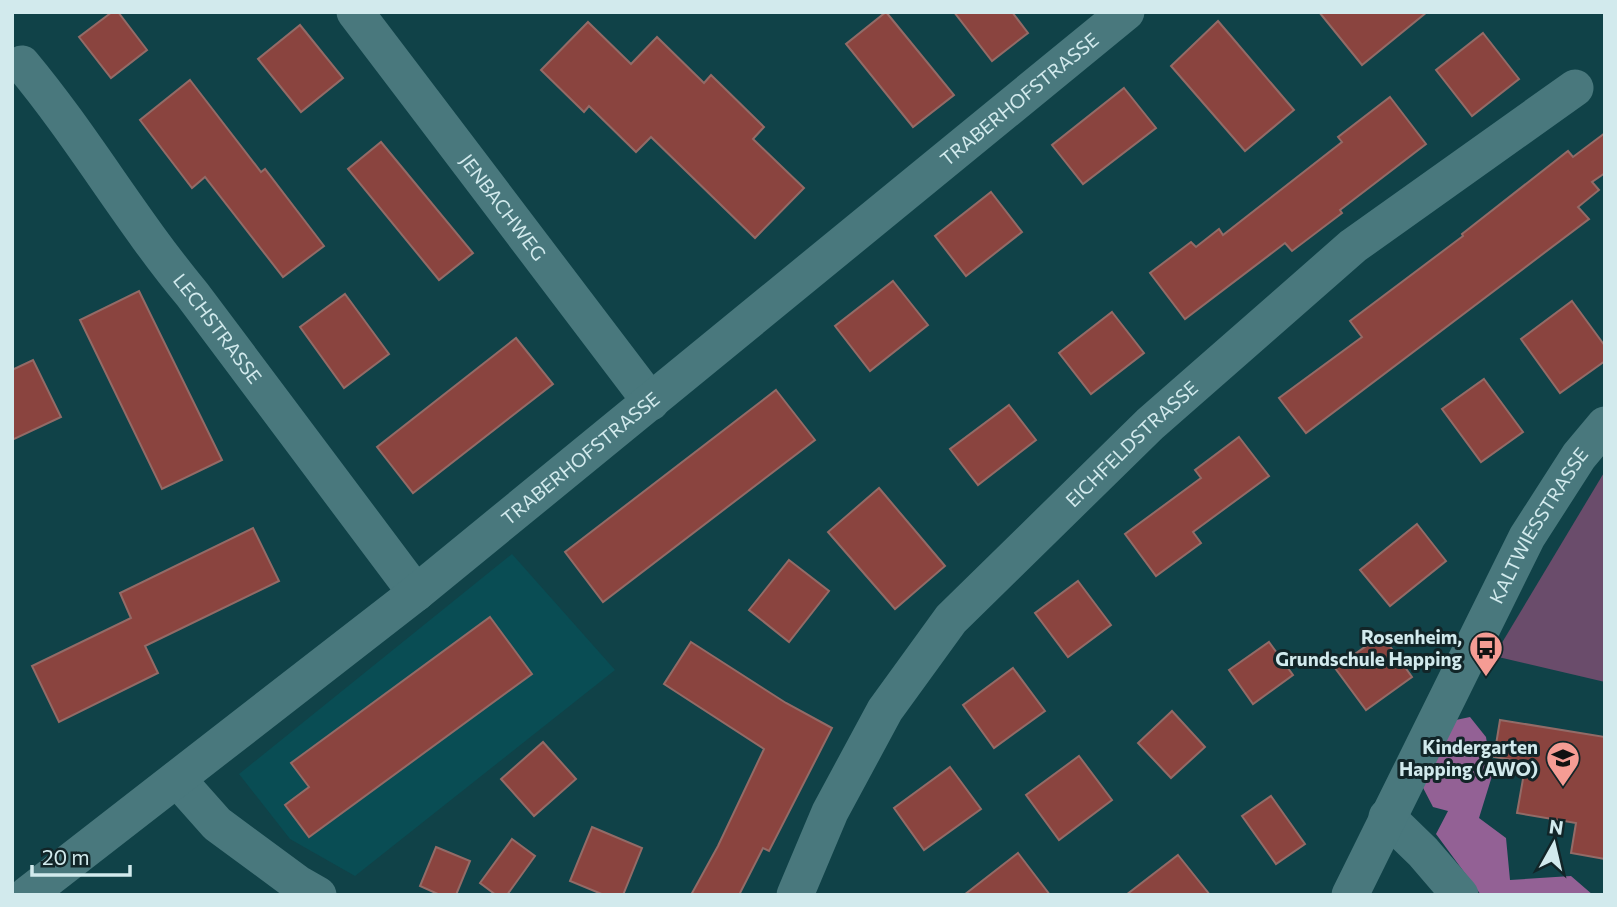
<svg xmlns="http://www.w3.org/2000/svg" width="1617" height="907" viewBox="0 0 1617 907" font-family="Commissioner,sans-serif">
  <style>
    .built { fill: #094d54 }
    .green { fill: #6a4c6b }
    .forest { fill: #936195 }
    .building { fill: #8a443f; stroke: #936b67; stroke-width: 2 }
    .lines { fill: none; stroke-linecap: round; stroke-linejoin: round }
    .minor { stroke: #49787d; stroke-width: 37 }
    .labels { text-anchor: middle; stroke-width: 6; stroke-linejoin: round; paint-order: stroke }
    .street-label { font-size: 19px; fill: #d2eaed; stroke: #122528 }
    .poi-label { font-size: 19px; font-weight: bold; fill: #d2eaed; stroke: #122528; text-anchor: end }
  </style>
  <rect width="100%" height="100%" fill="#104248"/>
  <!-- built -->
  <path class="built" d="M 512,554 L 615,670 L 355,876 L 290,839 L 239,774 Z"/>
  <!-- green -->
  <path class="green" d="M 1605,471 L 1605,682 L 1494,656 Z"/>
  <!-- forest -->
  <path class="forest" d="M 1470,717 L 1486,737 L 1492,776 L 1479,818 L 1506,838 L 1510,880 L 1571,876 L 1593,895 L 1481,895 L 1436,834 L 1448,811 L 1433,807 L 1419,780 L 1451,721 Z"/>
  <!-- building -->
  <g class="building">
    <path d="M 112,12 L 118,12 L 147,50 L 111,78 L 79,37 Z"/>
    <path d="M 886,12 L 954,95 L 913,127 L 846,44 Z"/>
    <path d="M 954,12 L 1012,12 L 1028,33 L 992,61 Z"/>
    <path d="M 1319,12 L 1427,12 L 1362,65 Z"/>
    <path d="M 1218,21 L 1294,110 L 1245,151 L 1171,66 Z"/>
    <path d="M 588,22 L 631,64 L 657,37 L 704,83 L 711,75 L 764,127 L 753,139 L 804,188 L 755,238 L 651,137 L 636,152 L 589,106 L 584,112 L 541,70 Z"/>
    <path d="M 300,25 L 343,78 L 301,112 L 258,59 Z"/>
    <path d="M 1483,33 L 1519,79 L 1472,116 L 1436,70 Z"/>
    <path d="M 190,80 L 261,172 L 265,169 L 324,246 L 283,277 L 205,177 L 192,188 L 140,120 Z"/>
    <path d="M 1124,88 L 1156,128 L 1083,184 L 1052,145 Z"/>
    <path d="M 1390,97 L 1426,144 L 1340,210 L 1342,213 L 1292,251 L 1285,243 L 1185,319 L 1150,273 L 1191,242 L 1196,247 L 1219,229 L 1223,235 L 1342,142 L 1338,137 Z"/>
    <path d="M 1605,133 L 1605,173 L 1592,182 L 1599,190 L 1578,207 L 1589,219 L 1306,433 L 1279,398 L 1362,337 L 1350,321 L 1463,236 L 1462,234 L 1568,151 L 1573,157 Z"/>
    <path d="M 381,142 L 473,253 L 439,280 L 348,169 Z"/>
    <path d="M 991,192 L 1022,232 L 966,276 L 935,236 Z"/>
    <path d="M 893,281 L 928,325 L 870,371 L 835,326 Z"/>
    <path d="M 139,291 L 222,460 L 162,489 L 80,320 Z"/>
    <path d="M 345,294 L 389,354 L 344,388 L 300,327 Z"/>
    <path d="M 1572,301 L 1605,346 L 1605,361 L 1560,393 L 1521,339 Z"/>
    <path d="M 1112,312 L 1144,353 L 1091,394 L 1059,353 Z"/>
    <path d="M 516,338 L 553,384 L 413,493 L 377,447 Z"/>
    <path d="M 33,360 L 61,417 L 12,440 L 12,370 Z"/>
    <path d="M 1484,379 L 1523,432 L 1481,462 L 1442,409 Z"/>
    <path d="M 776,390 L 815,440 L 603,602 L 565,552 Z"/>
    <path d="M 1009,405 L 1036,440 L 978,485 L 950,449 Z"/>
    <path d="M 1239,437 L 1269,476 L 1193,532 L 1201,543 L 1156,576 L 1125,534 L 1201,478 L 1195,470 Z"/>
    <path d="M 879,488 L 945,566 L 895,609 L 828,532 Z"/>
    <path d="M 1417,524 L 1446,561 L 1390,606 L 1360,570 Z"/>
    <path d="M 253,528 L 279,581 L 145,646 L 158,673 L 59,722 L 32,666 L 131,618 L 120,593 Z"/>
    <path d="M 789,560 L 829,591 L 789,642 L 749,610 Z"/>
    <path d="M 1078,581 L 1111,625 L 1068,657 L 1035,613 Z"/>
    <path d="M 490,617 L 532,674 L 309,837 L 285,805 L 309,787 L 291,763 Z"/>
    <path d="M 1382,635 L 1412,677 L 1366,710 L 1335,668 Z"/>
    <path d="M 691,642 L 786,703 L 832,728 L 769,851 L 763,848 L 739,895 L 691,895 L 718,846 L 764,749 L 664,684 Z"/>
    <path d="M 1269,642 L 1293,675 L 1253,704 L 1229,670 Z"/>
    <path d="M 1013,668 L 1045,711 L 994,748 L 963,705 Z"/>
    <path d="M 1172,711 L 1205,747 L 1171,778 L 1138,743 Z"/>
    <path d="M 1500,720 L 1605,737 L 1605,859 L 1571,853 L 1576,823 L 1517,813 L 1526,762 L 1494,757 Z"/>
    <path d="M 543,742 L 576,779 L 534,816 L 501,779 Z"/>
    <path d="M 1079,756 L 1112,800 L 1059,840 L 1026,795 Z"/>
    <path d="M 950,767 L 981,809 L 924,850 L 894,808 Z"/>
    <path d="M 1271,796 L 1305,844 L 1276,864 L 1242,816 Z"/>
    <path d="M 592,827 L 642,848 L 623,895 L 604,895 L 570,881 Z"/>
    <path d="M 512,839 L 535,856 L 507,895 L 496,895 L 480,883 Z"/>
    <path d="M 436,847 L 470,861 L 456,895 L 440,895 L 420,886 Z"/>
    <path d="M 1018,853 L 1050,895 L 964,895 Z"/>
    <path d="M 1178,855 L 1210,895 L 1126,895 Z"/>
  </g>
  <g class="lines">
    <!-- minor -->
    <g class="minor">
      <path id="s1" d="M 355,12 L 651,402"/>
      <path id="s2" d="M 22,64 C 83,137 131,221 192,294 L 416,593"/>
      <path d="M 177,779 L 217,824 L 297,883 L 318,895"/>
      <path d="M 1387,817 L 1423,852 L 1460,895"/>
      <path id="s3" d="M 27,895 L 416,593 L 1126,12"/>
      <path id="s4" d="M 795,895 L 830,812 L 885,710 L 951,619 L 1150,424 L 1353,246 L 1575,88"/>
      <path id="s5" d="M 1350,895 L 1527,537 L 1579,456 L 1605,425"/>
    </g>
  </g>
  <!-- icons -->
  <defs>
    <g id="bus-pin" transform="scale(1.75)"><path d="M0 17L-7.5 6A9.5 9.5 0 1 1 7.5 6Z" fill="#f59c94" stroke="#122528"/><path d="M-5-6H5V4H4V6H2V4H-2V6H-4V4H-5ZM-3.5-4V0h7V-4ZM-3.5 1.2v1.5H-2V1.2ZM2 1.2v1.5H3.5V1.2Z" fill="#111"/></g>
    <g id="school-pin" transform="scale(1.75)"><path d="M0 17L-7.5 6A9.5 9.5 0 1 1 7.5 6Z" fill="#f59c94" stroke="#122528"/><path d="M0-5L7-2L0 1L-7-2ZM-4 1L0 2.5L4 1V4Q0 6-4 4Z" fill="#111"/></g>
  </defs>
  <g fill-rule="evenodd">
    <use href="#bus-pin" x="1486" y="648"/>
    <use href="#school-pin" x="1563" y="758"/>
  </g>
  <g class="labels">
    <!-- street labels -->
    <g class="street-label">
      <text dy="7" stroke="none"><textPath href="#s3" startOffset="1272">TRABERHOFSTRASSE</textPath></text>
      <text dy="7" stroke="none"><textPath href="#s1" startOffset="245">JENBACHWEG</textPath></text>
      <text dy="7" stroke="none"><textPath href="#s2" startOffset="329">LECHSTRASSE</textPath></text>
      <text dy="7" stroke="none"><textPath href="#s4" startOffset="570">EICHFELDSTRASSE</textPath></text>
      <text dy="7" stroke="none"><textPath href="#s3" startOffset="705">TRABERHOFSTRASSE</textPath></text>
      <text dy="7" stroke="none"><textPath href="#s5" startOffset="415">KALTWIESSTRASSE</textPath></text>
    </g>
    <!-- poi labels -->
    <g class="poi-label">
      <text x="1462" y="644">Rosenheim,<tspan x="1462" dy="22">Grundschule Happing</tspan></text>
      <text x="1538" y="754">Kindergarten<tspan x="1538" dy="22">Happing (AWO)</tspan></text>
    </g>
  </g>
  <!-- border -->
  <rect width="1617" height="907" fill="none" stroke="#d2eaed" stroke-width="28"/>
  <!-- north arrow -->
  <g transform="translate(1554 844) rotate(8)" stroke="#122528" stroke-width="5" paint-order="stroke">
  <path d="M0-5L12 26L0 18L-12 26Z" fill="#d2eaed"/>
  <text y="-10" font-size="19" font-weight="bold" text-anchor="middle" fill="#d2eaed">N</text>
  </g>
  <!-- scale -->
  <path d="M32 865v10h98v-10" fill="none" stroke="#d2eaed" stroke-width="3.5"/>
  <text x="42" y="865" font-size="21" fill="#d2eaed" stroke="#122528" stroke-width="5" paint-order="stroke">20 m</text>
</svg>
